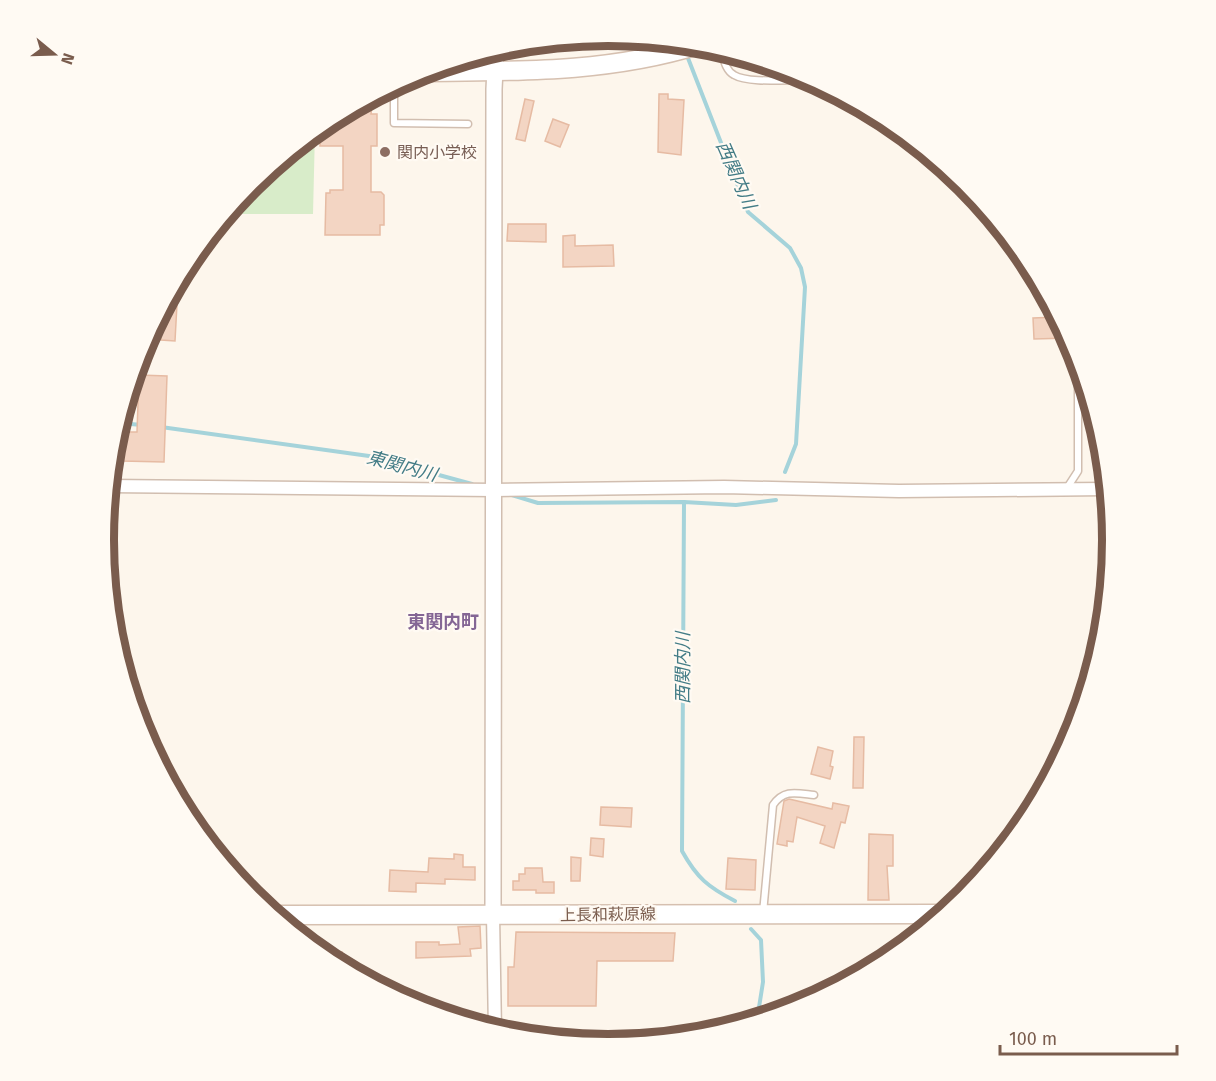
<svg xmlns="http://www.w3.org/2000/svg" width="1216" height="1081" viewBox="0 0 1216 1081" font-family="'Fira Sans','Noto Sans JP',sans-serif">
  <style>
    .green { fill: #d8ecc9 }
    .lines { fill: none; stroke-linecap: round; stroke-linejoin: round }
    .stream { stroke: #a5d3da; stroke-width: 4 }
    .building { fill: #f3d5c3; stroke: #e6bba3; stroke-width: 1.5 }
    .service-casing { stroke: #d1beb0; stroke-width: 9 }
    .minor-casing { stroke: #d1beb0; stroke-width: 15 }
    .tertiary-casing { stroke: #d1beb0; stroke-width: 18 }
    .secondary-casing { stroke: #d6c0b0; stroke-width: 21 }
    .service { stroke: #fff; stroke-width: 6 }
    .minor { stroke: #fff; stroke-width: 12 }
    .tertiary { stroke: #fff; stroke-width: 15 }
    .secondary { stroke: #fff; stroke-width: 18 }
    .education-dot { fill: #8d6e63; stroke: #fffaf3; stroke-width: 2 }
    .labels { text-anchor: middle; stroke-width: 4.5; stroke-linejoin: round; paint-order: stroke }
    .education-label { font-size: 16px; fill: #785e54; stroke: #fffaf3; text-anchor: start }
    .street-label { font-size: 16px; fill: #7a5c4d; stroke: #fffaf3 }
    .water-label { font-size: 18px; font-style: italic; fill: #437c86; stroke: #fffaf3 }
    .neighbourhood-label { font-size: 18px; font-weight: bold; fill: #846695; stroke: #fffaf3 }
    .rim { fill: none; stroke: #7a5c4d; stroke-width: 8 }
  </style>
  <rect width="100%" height="100%" fill="#fdf6ec"/>
  <!-- green -->
  <path class="green" d="M 315,131 L 313,214 L 227,214 L 252,184 Z"/>
  <g class="lines">
    <!-- stream -->
    <g class="stream">
      <path d="M 686,53 L 748,212 L 790,248 L 801,268 L 805,287 L 796,444 L 785,472"/>
      <path d="M 119,423 L 142,425"/>
      <path d="M 161,427 L 369,456 L 472,484"/>
      <path d="M 508,494 L 538,503 L 684,502 L 736,505 L 776,500"/>
      <path d="M 684,502 L 682,851 C 697,878 708,887 735,901"/>
      <path d="M 751,929 L 761,940 L 763,982 L 757,1020"/>
    </g>
  </g>
  <!-- building -->
  <g class="building">
    <path d="M 659,94 L 668,94 L 668,99 L 684,100 L 681,155 L 658,152 Z"/>
    <path d="M 525,99 L 534,101 L 525,141 L 516,139 Z"/>
    <path d="M 358,105 L 372,105 L 371,114 L 377,114 L 377,146 L 371,146 L 371,192 L 381,192 L 384,195 L 384,225 L 380,225 L 380,235 L 325,235 L 326,193 L 330,193 L 330,190 L 343,190 L 343,146 L 320,146 L 320,136 L 323,136 L 323,125 Z"/>
    <path d="M 553,119 L 569,125 L 560,147 L 545,141 Z"/>
    <path d="M 508,224 L 546,224 L 546,242 L 507,241 Z"/>
    <path d="M 575,235 L 575,246 L 613,245 L 614,266 L 563,267 L 563,236 Z"/>
    <path d="M 165,304 L 177,304 L 175,341 L 161,340 L 162,310 Z"/>
    <path d="M 1058,317 L 1069,338 L 1034,339 L 1033,318 Z"/>
    <path d="M 139,375 L 167,376 L 164,462 L 122,461 L 122,432 L 137,432 Z"/>
    <path d="M 854,737 L 864,737 L 863,788 L 853,788 Z"/>
    <path d="M 818,747 L 833,751 L 830,766 L 833,767 L 830,779 L 811,774 Z"/>
    <path d="M 789,799 L 832,809 L 833,803 L 849,806 L 845,823 L 841,822 L 834,848 L 820,843 L 825,826 L 797,817 L 793,842 L 787,841 L 787,846 L 777,844 L 784,801 Z"/>
    <path d="M 601,807 L 632,808 L 631,827 L 600,825 Z"/>
    <path d="M 869,834 L 893,835 L 893,866 L 887,866 L 889,900 L 868,900 Z"/>
    <path d="M 591,838 L 604,839 L 603,857 L 590,855 Z"/>
    <path d="M 454,854 L 463,855 L 463,867 L 475,867 L 475,880 L 445,879 L 445,884 L 416,883 L 416,892 L 389,891 L 390,870 L 428,872 L 429,858 L 454,859 Z"/>
    <path d="M 571,857 L 581,858 L 580,881 L 571,881 Z"/>
    <path d="M 728,858 L 756,860 L 755,890 L 726,889 Z"/>
    <path d="M 525,868 L 542,868 L 543,882 L 554,882 L 554,893 L 536,893 L 536,890 L 513,890 L 513,881 L 519,881 L 519,874 L 525,874 Z"/>
    <path d="M 480,926 L 481,948 L 470,949 L 471,956 L 416,958 L 416,942 L 439,942 L 439,945 L 460,944 L 458,927 Z"/>
    <path d="M 516,932 L 675,933 L 673,961 L 597,961 L 596,1006 L 508,1006 L 508,967 L 514,967 Z"/>
    <path d="M 342,952 L 351,972 L 326,959 Z"/>
  </g>
  <g class="lines">
    <!-- service casing -->
    <g class="service-casing">
      <g id="service">
        <path d="M 721,50 C 724,59 725,70 734,75 C 749,84 792,79 811,80"/>
        <path d="M 394,86 L 394,123 L 468,124"/>
        <path d="M 1067,488 L 1078,471 L 1078,361"/>
        <path d="M 763,913 L 773,805 C 784,789 796,793 814,795"/>
      </g>
    </g>
    <!-- minor casing -->
    <g class="minor-casing">
      <g id="minor">
        <path d="M 109,486 L 494,490 L 724,487 L 899,491 L 1107,489"/>
        <path d="M 493,915 L 495,1031"/>
      </g>
    </g>
    <!-- tertiary casing -->
    <g class="tertiary-casing">
      <path id="tertiary" d="M 493,915 L 494,89 L 496,50"/>
    </g>
    <!-- secondary casing -->
    <g class="secondary-casing">
      <g id="secondary">
        <path d="M 424,72 C 517,71 608,73 698,45"/>
        <path d="M 273,915 L 944,914"/>
      </g>
    </g>
    <!-- service -->
    <use href="#service" class="service"/>
    <!-- minor -->
    <use href="#minor" class="minor"/>
    <!-- tertiary -->
    <use href="#tertiary" class="tertiary"/>
    <!-- secondary -->
    <use href="#secondary" class="secondary"/>
  </g>
  <!-- markers -->
  <circle class="education-dot" cx="385" cy="152" r="6"/>
  <g class="labels">
    <!-- education labels -->
    <g class="education-label">
      <text x="397" y="158">関内小学校</text>
    </g>
    <!-- street labels -->
    <g class="street-label">
      <text transform="translate(608 914) rotate(-1)" y="6">上長和萩原線</text>
    </g>
    <!-- water labels -->
    <g class="water-label">
      <text transform="translate(736 175) rotate(66)" y="6">西関内川</text>
      <text transform="translate(402 466) rotate(15)" y="6">東関内川</text>
      <text transform="translate(683 668) rotate(-90)" y="6">西関内川</text>
    </g>
    <!-- neighbourhood labels -->
    <g class="neighbourhood-label">
      <text x="443" y="628">東関内町</text>
    </g>
  </g>
  <!-- crop -->
  <path d="M0 0H1216V1081H0ZM114 540a494 494 0 1 1 988 0a494 494 0 1 1-988 0Z" fill="#fffaf3" fill-rule="evenodd"/>
  <path class="rim" d="M114 540a494 494 0 1 1 988 0a494 494 0 1 1-988 0Z"/>
  <!-- north arrow -->
  <g transform="translate(54 54) rotate(109)" stroke="#fffaf3" stroke-width="4.5" paint-order="stroke">
  <path d="M0-4.5L10 22L0 15L-10 22Z" fill="#7a5c4d"/>
  <text y="-9" font-size="16" font-weight="bold" text-anchor="middle" fill="#7a5c4d">N</text>
  </g>
  <!-- scale -->
  <path d="M1000 1045v9h177v-9" fill="none" stroke="#7a5c4d" stroke-width="3"/>
  <text x="1009" y="1045" font-size="18" fill="#7a5c4d" stroke="#fffaf3" stroke-width="4.5" paint-order="stroke">100 m</text>
</svg>
